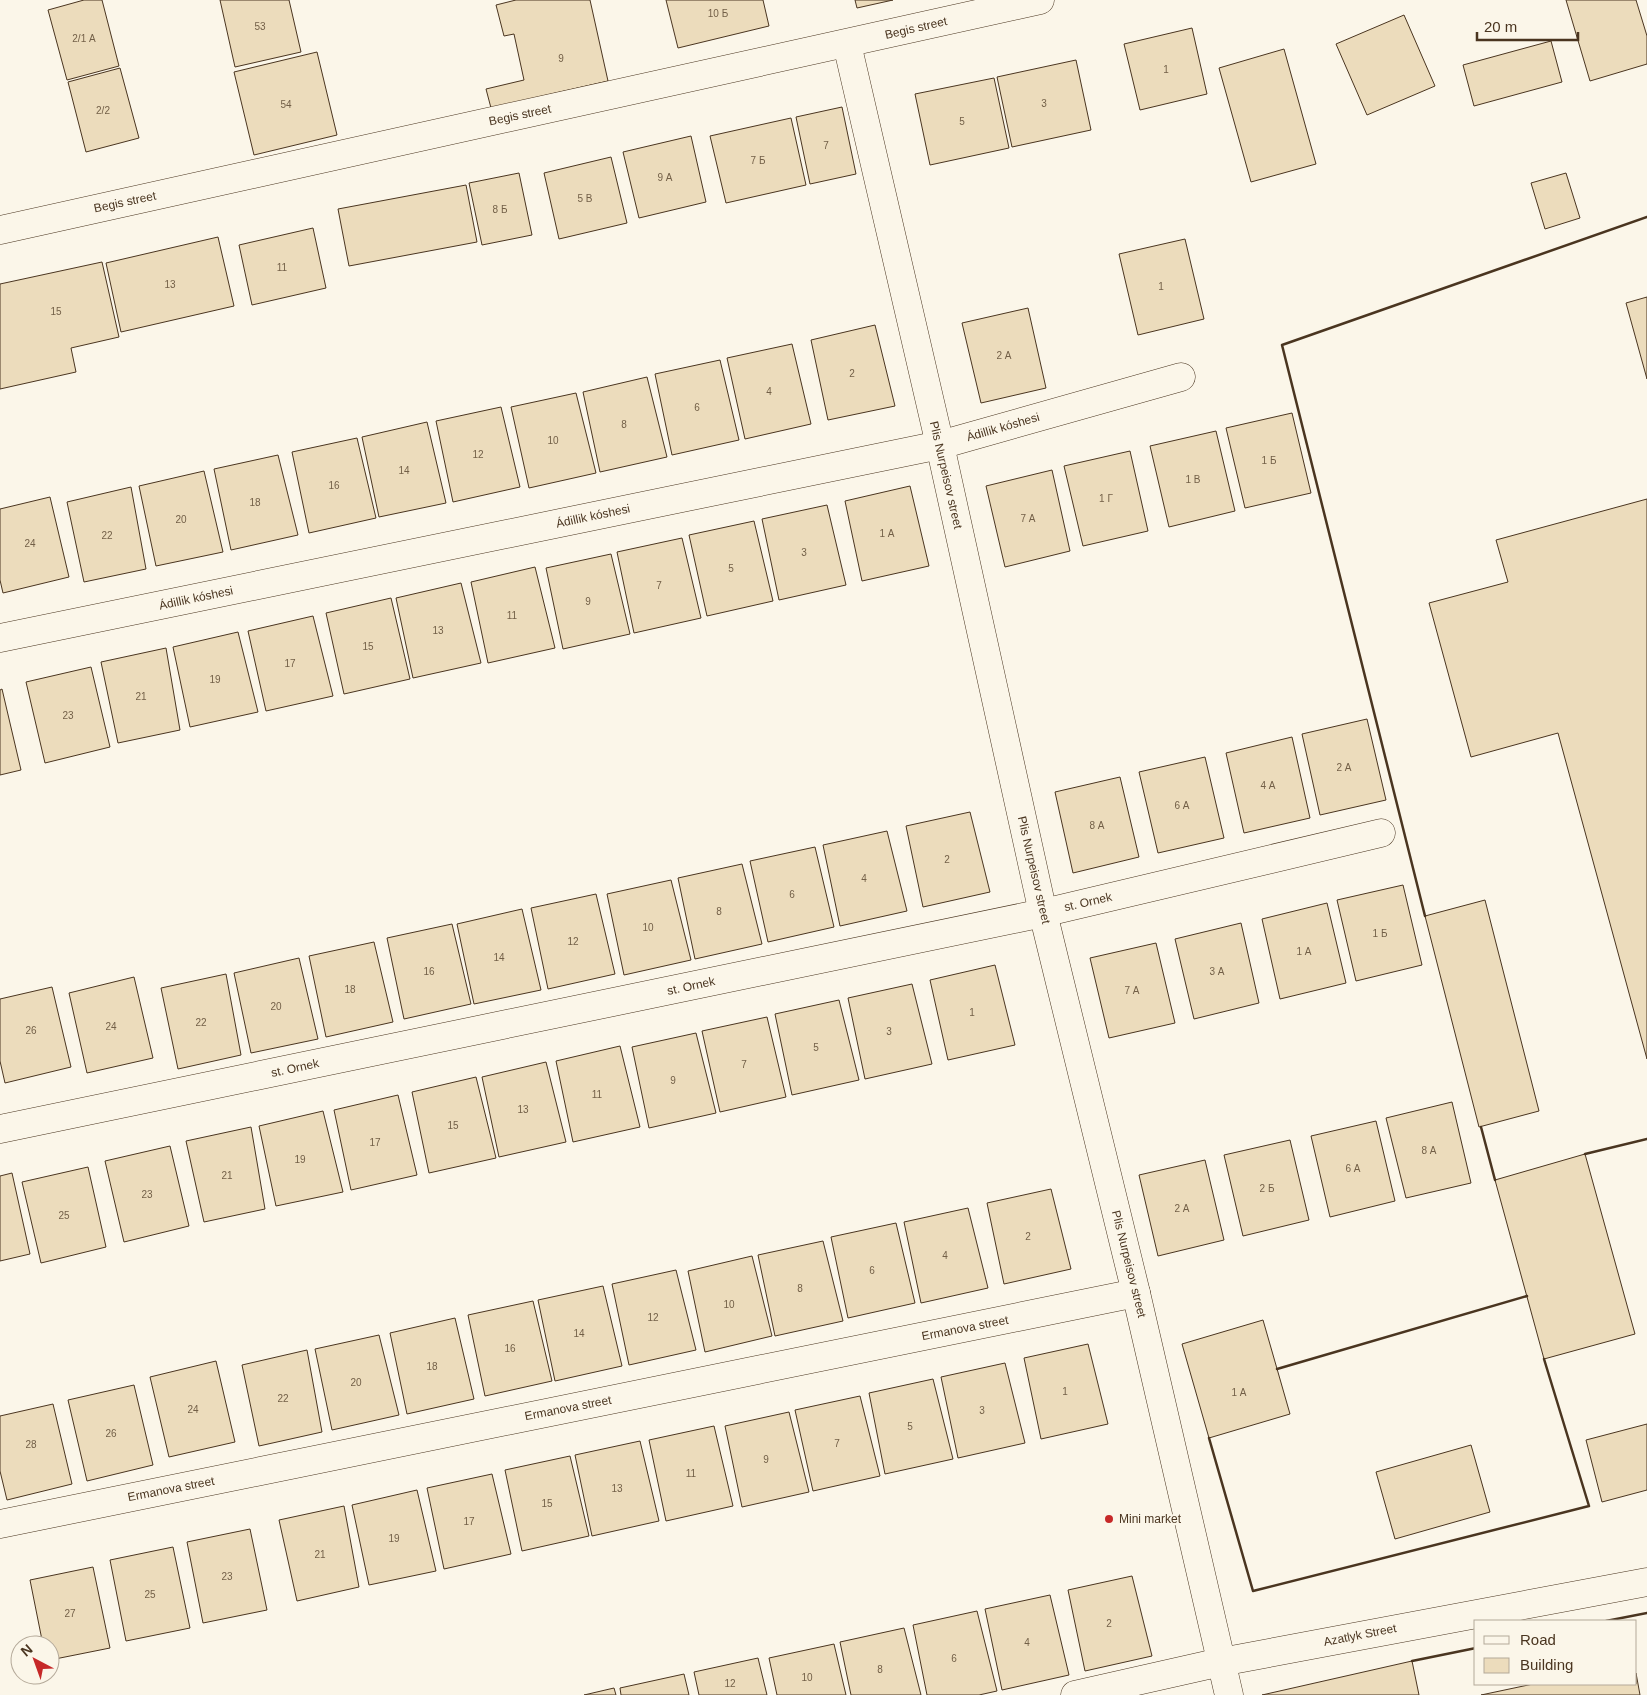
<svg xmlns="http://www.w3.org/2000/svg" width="1647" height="1695" viewBox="0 0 1647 1695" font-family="Arial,sans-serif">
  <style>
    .building { fill: #ecdcbc; stroke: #4a3520 }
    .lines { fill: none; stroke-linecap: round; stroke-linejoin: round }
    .minor-casing { stroke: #4a3520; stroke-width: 29 }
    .minor { stroke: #fbf6e9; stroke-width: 28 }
    .wall { stroke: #4a3520; stroke-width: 2.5 }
    .poi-dot { fill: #c62828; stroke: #fbf6e9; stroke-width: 2 }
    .labels { text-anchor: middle; stroke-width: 4; stroke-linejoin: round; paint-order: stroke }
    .number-label { font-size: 10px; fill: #725f47 }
    .street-label { font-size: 12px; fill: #4a3520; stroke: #fbf6e9 }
    .poi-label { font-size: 12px; fill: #4a3520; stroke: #fbf6e9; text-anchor: start }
  </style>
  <rect width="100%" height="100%" fill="#fbf6e9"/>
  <!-- building -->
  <g class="building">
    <path d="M 84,0 L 102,0 L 119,66 L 67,80 L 48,10 Z"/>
    <path d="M 220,0 L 289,0 L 301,52 L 235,67 Z"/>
    <path d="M 516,0 L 590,0 L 608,81 L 491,108 L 486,89 L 524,80 L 514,34 L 504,36 L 496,5 Z"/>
    <path d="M 666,0 L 763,0 L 769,26 L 678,48 Z"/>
    <path d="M 855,0 L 893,0 L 857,8 Z"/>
    <path d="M 1566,0 L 1636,0 L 1647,36 L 1647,64 L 1590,81 Z"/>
    <path d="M 1404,15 L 1435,86 L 1367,115 L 1336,44 Z"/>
    <path d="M 1192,28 L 1207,94 L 1140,110 L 1124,44 Z"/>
    <path d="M 1551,41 L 1562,82 L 1474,106 L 1463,65 Z"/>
    <path d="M 1284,49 L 1316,164 L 1251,182 L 1219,68 Z"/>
    <path d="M 317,52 L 337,135 L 254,155 L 234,72 Z"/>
    <path d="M 1076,60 L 1091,130 L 1012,147 L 997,77 Z"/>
    <path d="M 120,68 L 139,138 L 86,152 L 68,82 Z"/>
    <path d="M 994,78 L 1009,148 L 930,165 L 915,94 Z"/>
    <path d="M 842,107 L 856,174 L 810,184 L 796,117 Z"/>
    <path d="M 791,118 L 806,185 L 726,203 L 710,136 Z"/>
    <path d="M 691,136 L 706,202 L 639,218 L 623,152 Z"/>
    <path d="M 611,157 L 627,223 L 559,239 L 544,173 Z"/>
    <path d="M 519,173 L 532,235 L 482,245 L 469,183 Z"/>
    <path d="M 1566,173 L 1580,218 L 1545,229 L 1531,183 Z"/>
    <path d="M 466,185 L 477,242 L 349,266 L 338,209 Z"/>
    <path d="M 313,228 L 326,288 L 252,305 L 239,245 Z"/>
    <path d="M 218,237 L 234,306 L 121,332 L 106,263 Z"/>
    <path d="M 1185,239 L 1204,319 L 1138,335 L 1119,254 Z"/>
    <path d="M 102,262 L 119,337 L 71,348 L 76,372 L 0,389 L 0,284 Z"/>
    <path d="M 1647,297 L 1647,379 L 1626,303 Z"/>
    <path d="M 1028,308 L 1046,388 L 981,403 L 962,323 Z"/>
    <path d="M 875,325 L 895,406 L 828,420 L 811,340 Z"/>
    <path d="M 792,344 L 811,424 L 745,439 L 727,358 Z"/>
    <path d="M 720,360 L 739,440 L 672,455 L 655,374 Z"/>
    <path d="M 647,377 L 667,457 L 600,472 L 583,392 Z"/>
    <path d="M 576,393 L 596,473 L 529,488 L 511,407 Z"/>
    <path d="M 501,407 L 520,487 L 453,502 L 436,421 Z"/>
    <path d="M 1292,413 L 1311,493 L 1245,508 L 1226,428 Z"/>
    <path d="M 427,422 L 446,503 L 379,517 L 362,437 Z"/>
    <path d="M 1216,431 L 1235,511 L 1169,527 L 1150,446 Z"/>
    <path d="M 357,438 L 376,518 L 309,533 L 292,452 Z"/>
    <path d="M 1130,451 L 1148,531 L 1083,546 L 1064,466 Z"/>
    <path d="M 278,455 L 298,535 L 231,550 L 214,469 Z"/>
    <path d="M 1052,470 L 1070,551 L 1005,567 L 986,486 Z"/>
    <path d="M 204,471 L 223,552 L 156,566 L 139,486 Z"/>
    <path d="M 910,486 L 929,566 L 862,581 L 845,501 Z"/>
    <path d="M 131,487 L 146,569 L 84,582 L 67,502 Z"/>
    <path d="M 50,497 L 69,577 L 3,593 L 0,580 L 0,509 Z"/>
    <path d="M 1647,499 L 1647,1059 L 1558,733 L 1471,757 L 1429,603 L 1508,582 L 1496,540 Z"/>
    <path d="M 827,505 L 846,585 L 779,600 L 762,519 Z"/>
    <path d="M 754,521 L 773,601 L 707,616 L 689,535 Z"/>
    <path d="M 682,538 L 701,618 L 634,633 L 617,552 Z"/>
    <path d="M 611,554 L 630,634 L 563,649 L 546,568 Z"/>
    <path d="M 535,567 L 555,648 L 488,663 L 471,582 Z"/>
    <path d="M 461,583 L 481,663 L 413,678 L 396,598 Z"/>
    <path d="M 391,598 L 410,679 L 344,694 L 326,613 Z"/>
    <path d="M 313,616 L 333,696 L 266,711 L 248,631 Z"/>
    <path d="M 238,632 L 258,712 L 190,727 L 173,647 Z"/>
    <path d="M 166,648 L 180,730 L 118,743 L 101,662 Z"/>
    <path d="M 91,667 L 110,747 L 45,763 L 26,682 Z"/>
    <path d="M 2,689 L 21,770 L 0,775 L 0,690 Z"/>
    <path d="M 1367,719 L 1386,800 L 1320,815 L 1302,734 Z"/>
    <path d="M 1292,737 L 1310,818 L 1244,833 L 1226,753 Z"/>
    <path d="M 1205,757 L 1224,838 L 1158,853 L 1139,772 Z"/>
    <path d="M 1120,777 L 1139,857 L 1073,873 L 1055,792 Z"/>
    <path d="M 970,812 L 990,892 L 923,907 L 906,826 Z"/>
    <path d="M 887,831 L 907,911 L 840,926 L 823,845 Z"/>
    <path d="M 815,847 L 834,927 L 768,942 L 750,861 Z"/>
    <path d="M 742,864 L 762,944 L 695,959 L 678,878 Z"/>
    <path d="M 671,880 L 691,960 L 624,975 L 607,894 Z"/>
    <path d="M 1403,885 L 1422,965 L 1356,981 L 1337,900 Z"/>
    <path d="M 596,894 L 615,974 L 548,989 L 531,908 Z"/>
    <path d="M 1485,900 L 1539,1111 L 1479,1127 L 1425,916 Z"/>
    <path d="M 1327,903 L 1346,983 L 1280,999 L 1262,919 Z"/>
    <path d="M 522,909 L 541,990 L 474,1004 L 457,924 Z"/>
    <path d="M 1241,923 L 1259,1003 L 1194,1019 L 1175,939 Z"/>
    <path d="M 452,924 L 471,1004 L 404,1019 L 387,938 Z"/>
    <path d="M 374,942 L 393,1022 L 326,1037 L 309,956 Z"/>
    <path d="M 1156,943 L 1175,1023 L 1109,1038 L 1090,958 Z"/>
    <path d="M 299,958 L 318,1039 L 251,1053 L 234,973 Z"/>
    <path d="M 995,965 L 1015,1045 L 948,1060 L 930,980 Z"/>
    <path d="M 226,974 L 241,1055 L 178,1069 L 161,988 Z"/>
    <path d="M 134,977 L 153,1058 L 87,1073 L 69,993 Z"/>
    <path d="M 912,984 L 932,1064 L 865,1079 L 848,998 Z"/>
    <path d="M 52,987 L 71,1067 L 5,1083 L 0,1061 L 0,999 Z"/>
    <path d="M 839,1000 L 859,1080 L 792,1095 L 775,1014 Z"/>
    <path d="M 767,1017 L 786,1097 L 720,1112 L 702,1031 Z"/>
    <path d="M 696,1033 L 716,1113 L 649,1128 L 632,1047 Z"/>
    <path d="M 620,1046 L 640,1127 L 573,1142 L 556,1061 Z"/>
    <path d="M 546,1062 L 566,1142 L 499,1157 L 482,1077 Z"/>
    <path d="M 476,1077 L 496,1158 L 429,1173 L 412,1092 Z"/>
    <path d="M 398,1095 L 417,1175 L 351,1190 L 334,1110 Z"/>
    <path d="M 1452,1102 L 1471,1183 L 1406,1198 L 1386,1118 Z"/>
    <path d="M 323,1111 L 343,1192 L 276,1206 L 259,1126 Z"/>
    <path d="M 1376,1121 L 1395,1201 L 1330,1217 L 1311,1136 Z"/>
    <path d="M 251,1127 L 265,1209 L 204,1222 L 186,1141 Z"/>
    <path d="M 1290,1140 L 1309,1220 L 1243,1236 L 1224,1155 Z"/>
    <path d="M 170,1146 L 189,1226 L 124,1242 L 105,1161 Z"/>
    <path d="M 1585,1154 L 1635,1334 L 1544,1359 L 1495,1180 Z"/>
    <path d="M 1205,1160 L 1224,1240 L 1158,1256 L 1139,1175 Z"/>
    <path d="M 88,1167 L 106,1247 L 41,1263 L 22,1182 Z"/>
    <path d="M 12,1173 L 30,1254 L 0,1261 L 0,1176 Z"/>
    <path d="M 1051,1189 L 1071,1269 L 1004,1284 L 987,1203 Z"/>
    <path d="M 968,1208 L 988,1288 L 921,1303 L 904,1222 Z"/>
    <path d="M 896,1223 L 915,1303 L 848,1318 L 831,1237 Z"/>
    <path d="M 823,1241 L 843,1321 L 775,1336 L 758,1255 Z"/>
    <path d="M 752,1256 L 772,1336 L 705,1352 L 688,1271 Z"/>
    <path d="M 676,1270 L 696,1350 L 629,1365 L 612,1284 Z"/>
    <path d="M 603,1286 L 622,1366 L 555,1381 L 538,1300 Z"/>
    <path d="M 533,1301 L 552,1381 L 485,1396 L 468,1315 Z"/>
    <path d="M 455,1318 L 474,1399 L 407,1414 L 390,1333 Z"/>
    <path d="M 1263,1320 L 1290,1414 L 1209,1438 L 1182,1344 Z"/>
    <path d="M 379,1335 L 399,1415 L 332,1430 L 315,1349 Z"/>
    <path d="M 1088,1344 L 1108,1424 L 1041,1439 L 1024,1358 Z"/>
    <path d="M 307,1350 L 322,1432 L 259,1446 L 242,1365 Z"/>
    <path d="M 216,1361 L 235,1442 L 169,1457 L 150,1377 Z"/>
    <path d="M 1005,1363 L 1025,1443 L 958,1458 L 941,1377 Z"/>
    <path d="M 933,1379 L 953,1459 L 885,1474 L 869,1393 Z"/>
    <path d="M 134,1385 L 153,1465 L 87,1481 L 68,1400 Z"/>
    <path d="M 860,1396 L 880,1476 L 813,1491 L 795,1410 Z"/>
    <path d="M 53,1404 L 72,1484 L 7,1500 L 0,1471 L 0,1416 Z"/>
    <path d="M 789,1412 L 809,1492 L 742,1507 L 725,1426 Z"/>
    <path d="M 1647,1424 L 1647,1490 L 1602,1502 L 1586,1440 Z"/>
    <path d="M 714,1426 L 733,1506 L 666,1521 L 649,1440 Z"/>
    <path d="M 640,1441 L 659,1521 L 592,1536 L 575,1455 Z"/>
    <path d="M 1471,1445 L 1490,1512 L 1395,1539 L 1376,1472 Z"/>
    <path d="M 570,1456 L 589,1536 L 522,1551 L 505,1470 Z"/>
    <path d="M 492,1474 L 511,1554 L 444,1569 L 427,1488 Z"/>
    <path d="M 417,1490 L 436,1571 L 369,1585 L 352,1505 Z"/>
    <path d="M 344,1506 L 359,1587 L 297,1601 L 279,1520 Z"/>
    <path d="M 250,1529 L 267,1610 L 203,1623 L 187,1542 Z"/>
    <path d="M 173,1547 L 190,1628 L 126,1641 L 110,1560 Z"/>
    <path d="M 93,1567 L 110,1648 L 50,1660 L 50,1645 L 43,1645 L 30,1580 Z"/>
    <path d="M 1132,1576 L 1152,1656 L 1085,1671 L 1068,1590 Z"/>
    <path d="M 1050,1595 L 1069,1675 L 1002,1690 L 985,1609 Z"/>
    <path d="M 977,1611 L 997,1691 L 979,1695 L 927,1695 L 913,1625 Z"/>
    <path d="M 904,1628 L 921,1695 L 851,1695 L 840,1642 Z"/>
    <path d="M 834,1644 L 846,1695 L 777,1695 L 769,1658 Z"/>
    <path d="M 758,1658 L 767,1695 L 699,1695 L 694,1672 Z"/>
    <path d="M 1412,1661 L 1419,1695 L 1262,1695 Z"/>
    <path d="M 1636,1673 L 1640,1695 L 1481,1695 L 1533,1684 L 1636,1684 Z"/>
    <path d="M 684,1674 L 689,1695 L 621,1695 L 620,1688 Z"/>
    <path d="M 614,1688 L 616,1695 L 584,1695 Z"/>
  </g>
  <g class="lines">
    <!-- minor casing -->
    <g class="minor-casing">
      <g id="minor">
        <path d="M 847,44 L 940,445 L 1043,913 L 1136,1293 L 1229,1695"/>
        <path d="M 0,230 L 1040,0"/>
        <path d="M 0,638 L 940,445 L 1181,377"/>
        <path d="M 0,1129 L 1043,913 L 1381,833"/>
        <path d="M 0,1524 L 1136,1293"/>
        <path d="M 1075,1695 L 1221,1662 L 1647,1582"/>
      </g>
    </g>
    <!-- minor -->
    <use href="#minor" class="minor"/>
    <!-- wall -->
    <g class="wall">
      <path d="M 1425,916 L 1282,345 L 1647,217"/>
      <path d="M 1481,1127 L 1495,1180"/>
      <path d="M 1585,1154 L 1647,1139"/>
      <path d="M 1277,1369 L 1527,1296"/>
      <path d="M 1209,1438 L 1253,1591 L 1589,1506 L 1544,1359"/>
      <path d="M 1606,1621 L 1647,1613"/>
      <path d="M 1412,1661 L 1476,1648"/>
    </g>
  </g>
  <!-- markers -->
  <circle class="poi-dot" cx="1109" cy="1519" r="5"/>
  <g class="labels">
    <!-- number labels -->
    <g class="number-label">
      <text x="718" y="17">10 Б</text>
      <text x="260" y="30">53</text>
      <text x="84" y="42">2/1 А</text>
      <text x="561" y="62">9</text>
      <text x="1166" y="73">1</text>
      <text x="1044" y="107">3</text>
      <text x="286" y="108">54</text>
      <text x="103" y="114">2/2</text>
      <text x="962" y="125">5</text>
      <text x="826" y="149">7</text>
      <text x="758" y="164">7 Б</text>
      <text x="665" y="181">9 А</text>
      <text x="585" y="202">5 В</text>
      <text x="500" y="213">8 Б</text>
      <text x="282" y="271">11</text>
      <text x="170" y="288">13</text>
      <text x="1161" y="290">1</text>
      <text x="56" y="315">15</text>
      <text x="1004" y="359">2 А</text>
      <text x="852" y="377">2</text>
      <text x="769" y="395">4</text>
      <text x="697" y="411">6</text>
      <text x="624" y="428">8</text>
      <text x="553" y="444">10</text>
      <text x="478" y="458">12</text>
      <text x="1269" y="464">1 Б</text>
      <text x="404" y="474">14</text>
      <text x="1193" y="483">1 В</text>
      <text x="334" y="489">16</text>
      <text x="1106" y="502">1 Г</text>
      <text x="255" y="506">18</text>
      <text x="1028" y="522">7 А</text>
      <text x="181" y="523">20</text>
      <text x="887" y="537">1 А</text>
      <text x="107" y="539">22</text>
      <text x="30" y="547">24</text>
      <text x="804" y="556">3</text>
      <text x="731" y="572">5</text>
      <text x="659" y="589">7</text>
      <text x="588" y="605">9</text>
      <text x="512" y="619">11</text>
      <text x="438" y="634">13</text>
      <text x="368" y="650">15</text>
      <text x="290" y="667">17</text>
      <text x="215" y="683">19</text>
      <text x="141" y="700">21</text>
      <text x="68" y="719">23</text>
      <text x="1344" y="771">2 А</text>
      <text x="1268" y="789">4 А</text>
      <text x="1182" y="809">6 А</text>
      <text x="1097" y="829">8 А</text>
      <text x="947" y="863">2</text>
      <text x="864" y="882">4</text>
      <text x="792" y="898">6</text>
      <text x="719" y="915">8</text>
      <text x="648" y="931">10</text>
      <text x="1380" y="937">1 Б</text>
      <text x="573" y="945">12</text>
      <text x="1304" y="955">1 А</text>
      <text x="499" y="961">14</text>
      <text x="429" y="975">16</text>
      <text x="1217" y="975">3 А</text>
      <text x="350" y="993">18</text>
      <text x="1132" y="994">7 А</text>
      <text x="276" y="1010">20</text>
      <text x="972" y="1016">1</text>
      <text x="201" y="1026">22</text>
      <text x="111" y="1030">24</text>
      <text x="31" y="1034">26</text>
      <text x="889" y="1035">3</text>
      <text x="816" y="1051">5</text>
      <text x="744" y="1068">7</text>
      <text x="673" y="1084">9</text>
      <text x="597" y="1098">11</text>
      <text x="523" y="1113">13</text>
      <text x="453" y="1129">15</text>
      <text x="375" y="1146">17</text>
      <text x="1429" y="1154">8 А</text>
      <text x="300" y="1163">19</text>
      <text x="1353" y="1172">6 А</text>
      <text x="227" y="1179">21</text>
      <text x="1267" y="1192">2 Б</text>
      <text x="147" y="1198">23</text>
      <text x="1182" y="1212">2 А</text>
      <text x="64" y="1219">25</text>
      <text x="1028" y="1240">2</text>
      <text x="945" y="1259">4</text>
      <text x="872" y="1274">6</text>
      <text x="800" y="1292">8</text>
      <text x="729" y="1308">10</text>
      <text x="653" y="1321">12</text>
      <text x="579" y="1337">14</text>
      <text x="510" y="1352">16</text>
      <text x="432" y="1370">18</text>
      <text x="356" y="1386">20</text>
      <text x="1065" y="1395">1</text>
      <text x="1239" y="1396">1 А</text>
      <text x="283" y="1402">22</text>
      <text x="193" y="1413">24</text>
      <text x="982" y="1414">3</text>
      <text x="910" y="1430">5</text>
      <text x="111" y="1437">26</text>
      <text x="837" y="1447">7</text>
      <text x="31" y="1448">28</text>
      <text x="766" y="1463">9</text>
      <text x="691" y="1477">11</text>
      <text x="617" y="1492">13</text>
      <text x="547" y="1507">15</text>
      <text x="469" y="1525">17</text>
      <text x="394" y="1542">19</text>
      <text x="320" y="1558">21</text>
      <text x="227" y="1580">23</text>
      <text x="150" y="1598">25</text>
      <text x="70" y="1617">27</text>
      <text x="1109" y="1627">2</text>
      <text x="1027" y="1646">4</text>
      <text x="954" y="1662">6</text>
      <text x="880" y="1673">8</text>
      <text x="807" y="1681">10</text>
      <text x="730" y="1687">12</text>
    </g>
    <!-- street labels -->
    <g class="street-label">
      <text transform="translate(916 28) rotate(-13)" y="4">Begis street</text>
      <text transform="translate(520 115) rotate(-12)" y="4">Begis street</text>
      <text transform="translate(125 202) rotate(-12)" y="4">Begis street</text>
      <text transform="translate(1003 427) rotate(-16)" y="4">Ádillik kóshesi</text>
      <text transform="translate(946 475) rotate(77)" y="4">Plis Nurpeisov street</text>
      <text transform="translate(593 516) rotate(-12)" y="4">Ádillik kóshesi</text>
      <text transform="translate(196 598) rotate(-12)" y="4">Ádillik kóshesi</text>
      <text transform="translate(1034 870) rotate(77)" y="4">Plis Nurpeisov street</text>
      <text transform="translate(1088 902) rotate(-13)" y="4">st. Ornek</text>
      <text transform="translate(691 986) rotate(-12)" y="4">st. Ornek</text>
      <text transform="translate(295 1068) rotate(-12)" y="4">st. Ornek</text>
      <text transform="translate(1129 1264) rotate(76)" y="4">Plis Nurpeisov street</text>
      <text transform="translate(965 1328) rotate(-11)" y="4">Ermanova street</text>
      <text transform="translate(568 1408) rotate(-11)" y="4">Ermanova street</text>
      <text transform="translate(171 1489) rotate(-11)" y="4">Ermanova street</text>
      <text transform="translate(1360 1635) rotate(-11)" y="4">Azatlyk Street</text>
    </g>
    <!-- poi labels -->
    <g class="poi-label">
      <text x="1119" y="1523">Mini market</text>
    </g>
  </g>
  <!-- legend -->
  <rect x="1474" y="1620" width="162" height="65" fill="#fbf6e9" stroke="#b4a999"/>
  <rect x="1484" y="1636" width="25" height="8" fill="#fbf6e9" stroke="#b4a999"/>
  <text x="1520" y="1645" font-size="15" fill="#4a3520">Road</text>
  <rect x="1484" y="1658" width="25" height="15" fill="#ecdcbc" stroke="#b4a999"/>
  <text x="1520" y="1670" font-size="15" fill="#4a3520">Building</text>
  <!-- north arrow -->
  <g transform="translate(35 1660) rotate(319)"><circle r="24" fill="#fbf6e9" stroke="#b4a999"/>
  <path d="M0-4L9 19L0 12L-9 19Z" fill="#c62828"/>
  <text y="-8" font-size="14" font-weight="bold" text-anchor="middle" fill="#4a3520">N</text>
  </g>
  <!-- scale -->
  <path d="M1477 32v8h101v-8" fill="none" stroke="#4a3520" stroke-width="2.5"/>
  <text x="1484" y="32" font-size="15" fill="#4a3520" stroke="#fbf6e9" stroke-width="4" paint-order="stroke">20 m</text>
</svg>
